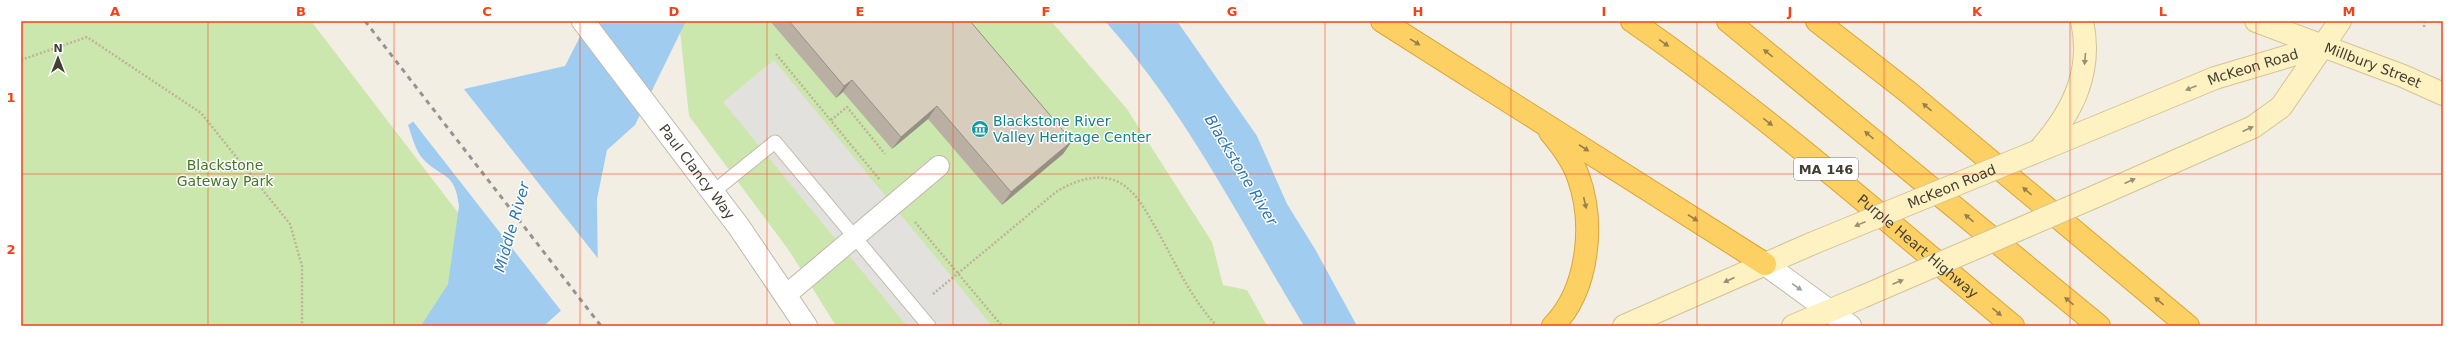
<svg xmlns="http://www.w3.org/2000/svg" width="2464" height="347" viewBox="0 0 2464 347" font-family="'DejaVu Sans',sans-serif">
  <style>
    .green { fill: #cbe7ad }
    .parking { fill: #e3e1dd }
    .water { fill: #a0ccf0 }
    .pier { fill: #f2eee4 }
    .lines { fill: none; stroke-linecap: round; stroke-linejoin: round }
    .service-casing { stroke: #c0b9aa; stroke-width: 15 }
    .pedestrian-casing { stroke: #c0b9aa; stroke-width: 22 }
    .minor-casing { stroke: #c0b9aa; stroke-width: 24 }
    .tertiary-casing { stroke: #c0b9aa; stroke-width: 24 }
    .secondary-casing { stroke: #d2c494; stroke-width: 24 }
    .motorway-casing { stroke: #dca534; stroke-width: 24 }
    .path { stroke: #bfb398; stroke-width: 2.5; stroke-dasharray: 2 2; stroke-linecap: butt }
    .service { stroke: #fff; stroke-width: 13 }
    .pedestrian { stroke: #fff; stroke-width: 20 }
    .minor { stroke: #fff; stroke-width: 22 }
    .tertiary { stroke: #fff; stroke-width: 22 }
    .secondary { stroke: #fef2c2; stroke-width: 22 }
    .motorway { stroke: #fdd064; stroke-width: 22 }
    .rail { stroke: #949494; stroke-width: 3; stroke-dasharray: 5 5; stroke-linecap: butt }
    .secondary-bridge-casing { stroke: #d2c494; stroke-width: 24; stroke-linecap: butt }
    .secondary-bridge { stroke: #fef2c2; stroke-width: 22 }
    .wall { fill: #b9b0a3 }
    .shaded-wall { fill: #969084 }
    .building { fill: #d7cdbd; stroke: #969084 }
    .oneway { fill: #97804a }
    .oneway2 { fill: #989074 }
    .oneway3 { fill: #a29f9a }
    .grid { fill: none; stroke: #f93f15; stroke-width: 1; stroke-opacity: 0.55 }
    .labels { text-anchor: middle; stroke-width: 3; stroke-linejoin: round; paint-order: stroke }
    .shield { fill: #fff; stroke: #7c7971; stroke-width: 1 }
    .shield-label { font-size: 13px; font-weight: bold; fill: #443f34 }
    .street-label { font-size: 14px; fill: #443f34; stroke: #fff }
    .culture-label { font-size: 14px; fill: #0d838f; stroke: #fff; text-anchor: start }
    .park-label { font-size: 14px; fill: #437528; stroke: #fff }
    .water-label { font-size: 15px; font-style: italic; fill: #2e74af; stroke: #fff }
    .neatline { fill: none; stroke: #f93f15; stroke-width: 1.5 }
    .grid-label { font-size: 13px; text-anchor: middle; font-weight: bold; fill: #f93f15 }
  </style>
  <rect width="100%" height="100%" fill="#f2eee4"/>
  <!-- green -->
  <g class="green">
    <path d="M 21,21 L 311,21 L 545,326 L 21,326 Z"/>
    <path d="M 686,21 L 1051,21 L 1127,109 L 1212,242 L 1223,285 L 1247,290 L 1267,326 L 836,326 L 790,252 L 689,116 L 680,31 Z"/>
  </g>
  <!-- parking -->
  <path class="parking" d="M 774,60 L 992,326 L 907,326 L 723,102 Z"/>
  <!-- water -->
  <g class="water">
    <path d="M 588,21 L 686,21 L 635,125 L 607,150 L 597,199 L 598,277 L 545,325 L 421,326 L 448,284 L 459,206 C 455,171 442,179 423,159 C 415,150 412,136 408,125 L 464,89 L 565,66 Z"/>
    <path d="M 1105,21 L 1177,21 L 1257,136 L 1287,204 L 1315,249 L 1357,326 L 1304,326 C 1241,222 1186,112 1105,21 Z"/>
  </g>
  <!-- pier -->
  <path class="pier" d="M 463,88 L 600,261 L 600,279 L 562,312 L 412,120 Z"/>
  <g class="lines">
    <!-- service casing -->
    <g class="service-casing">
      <path id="service" d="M 713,192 L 775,142 L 929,326"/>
    </g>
    <!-- pedestrian casing -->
    <g class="pedestrian-casing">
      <path id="pedestrian" d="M 786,295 L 939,166"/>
    </g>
    <!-- minor casing -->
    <g class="minor-casing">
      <g id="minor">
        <path id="s1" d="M 583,21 L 739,227 L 806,326"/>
      </g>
    </g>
    <!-- tertiary casing -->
    <g class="tertiary-casing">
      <path id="tertiary" d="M 1765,264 L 1850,326"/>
    </g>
    <!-- secondary casing -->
    <g class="secondary-casing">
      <g id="secondary">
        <path id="s2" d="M 2256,21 L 2403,76 L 2443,94"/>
        <path d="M 2040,149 C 2073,112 2093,71 2082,21"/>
        <path id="s3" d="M 2038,151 L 2215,78 L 2322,46"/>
        <path d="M 2094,197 L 2253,127 L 2281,107 L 2340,21"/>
        <path d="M 1624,326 L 1811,244"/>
        <path d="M 1793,326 L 1862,297"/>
      </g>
    </g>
    <!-- motorway casing -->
    <g class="motorway-casing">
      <g id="motorway">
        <path d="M 1382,21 L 1765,264"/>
        <path id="s4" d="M 1632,21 C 1766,114 1888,222 2013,326"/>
        <path d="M 1728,21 L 2099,326"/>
        <path d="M 1817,21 L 1908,92 L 2188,326"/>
        <path d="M 1550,132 C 1561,145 1572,159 1578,176 C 1595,223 1589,289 1553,326"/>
      </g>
    </g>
    <!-- path -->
    <g class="path">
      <path d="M 2424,27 L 2425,21"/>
      <path d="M 776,54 L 880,180"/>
      <path d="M 21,60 L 87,37 L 201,113 L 290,224 L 302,266 L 302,326"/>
      <path d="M 831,120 L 847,107 L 885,154"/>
      <path d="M 915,222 L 1002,326"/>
      <path d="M 933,294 L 1056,192 C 1075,180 1101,171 1122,184 C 1139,195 1147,214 1157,230 C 1175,262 1191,299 1217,326"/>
    </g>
    <!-- service -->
    <use href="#service" class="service"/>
    <!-- pedestrian -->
    <use href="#pedestrian" class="pedestrian"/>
    <!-- minor -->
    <use href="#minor" class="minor"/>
    <!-- tertiary -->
    <use href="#tertiary" class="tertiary"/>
    <!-- secondary -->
    <use href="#secondary" class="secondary"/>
    <!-- motorway -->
    <use href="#motorway" class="motorway"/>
    <!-- rail -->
    <path class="rail" d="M 365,21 L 601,326"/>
    <!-- secondary-bridge casing -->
    <g class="secondary-bridge-casing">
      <g id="secondary-bridge">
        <path id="s5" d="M 1811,244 L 2038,151"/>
        <path d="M 1862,297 L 2094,197"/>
      </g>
    </g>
    <!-- secondary-bridge -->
    <use href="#secondary-bridge" class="secondary-bridge"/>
  </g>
  <!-- wall -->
  <path class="wall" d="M 770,21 L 970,21 L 1072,141 L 1063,154 L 1002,205 L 928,119 L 892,149 L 843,92 L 836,98 Z"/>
  <!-- shaded-wall -->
  <g class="shaded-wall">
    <path d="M 852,80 L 843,92 L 836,98 L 844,86 Z"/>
    <path d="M 937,106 L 928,119 L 892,149 L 901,137 Z"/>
    <path d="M 1072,141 L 1063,154 L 1002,205 L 1011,192 Z"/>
  </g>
  <!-- building -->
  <path class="building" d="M 789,21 L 970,21 L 1072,141 L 1011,192 L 937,106 L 901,137 L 852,80 L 844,86 Z"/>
  <!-- one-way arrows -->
  <defs><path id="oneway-solid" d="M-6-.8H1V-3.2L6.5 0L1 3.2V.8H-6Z"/></defs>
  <g class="oneway">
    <use href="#oneway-solid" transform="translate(1415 42) rotate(32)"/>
    <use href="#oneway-solid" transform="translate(1664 43) rotate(35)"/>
    <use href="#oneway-solid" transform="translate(1768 53) rotate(-141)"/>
    <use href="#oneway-solid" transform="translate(1927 107) rotate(-140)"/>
    <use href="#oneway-solid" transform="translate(1768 122) rotate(38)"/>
    <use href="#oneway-solid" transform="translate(1869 135) rotate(-140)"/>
    <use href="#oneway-solid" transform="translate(1584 148) rotate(33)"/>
    <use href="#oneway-solid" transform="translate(2027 191) rotate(-140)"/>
    <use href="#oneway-solid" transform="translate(1585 203) rotate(77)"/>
    <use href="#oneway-solid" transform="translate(1693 218) rotate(33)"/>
    <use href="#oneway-solid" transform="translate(1969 218) rotate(-140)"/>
    <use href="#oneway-solid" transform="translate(2069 301) rotate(-140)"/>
    <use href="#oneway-solid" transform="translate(2159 301) rotate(-140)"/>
    <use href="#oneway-solid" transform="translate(1997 312) rotate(40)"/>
  </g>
  <g class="oneway2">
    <use href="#oneway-solid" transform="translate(2085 59) rotate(95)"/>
    <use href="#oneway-solid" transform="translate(2191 88) rotate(158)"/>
    <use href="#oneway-solid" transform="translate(2248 129) rotate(-25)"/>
    <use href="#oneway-solid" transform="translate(2130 181) rotate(-24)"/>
    <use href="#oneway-solid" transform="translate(1860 224) rotate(158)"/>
    <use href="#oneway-solid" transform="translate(1729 280) rotate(156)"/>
    <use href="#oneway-solid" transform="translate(1898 282) rotate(-23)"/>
  </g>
  <use class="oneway3" href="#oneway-solid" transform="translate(1797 287) rotate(35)"/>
  <!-- grid -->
  <path class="grid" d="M 208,21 L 208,326M 394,21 L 394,326M 580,21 L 580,326M 767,21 L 767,326M 953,21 L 953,326M 1139,21 L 1139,326M 1325,21 L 1325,326M 1511,21 L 1511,326M 1697,21 L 1697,326M 1884,21 L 1884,326M 2070,21 L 2070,326M 2256,21 L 2256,326M 21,174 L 2443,174"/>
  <!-- icons -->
  <defs>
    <g id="museum-disc" transform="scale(0.9)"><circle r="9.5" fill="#0f9aa8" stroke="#fff"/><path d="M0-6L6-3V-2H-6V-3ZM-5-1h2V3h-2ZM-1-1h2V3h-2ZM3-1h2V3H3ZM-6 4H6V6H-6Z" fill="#fff"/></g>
  </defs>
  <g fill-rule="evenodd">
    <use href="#museum-disc" x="980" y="129"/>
  </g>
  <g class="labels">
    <!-- shield labels -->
    <rect class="shield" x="1794" y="158" width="64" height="22" rx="3"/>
    <g class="shield-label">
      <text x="1826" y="174">MA 146</text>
    </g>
    <!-- street labels -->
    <g class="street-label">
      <text dy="5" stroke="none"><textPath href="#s2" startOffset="125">Millbury Street</textPath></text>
      <text dy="5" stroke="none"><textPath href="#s3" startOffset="231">McKeon Road</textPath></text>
      <text dy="5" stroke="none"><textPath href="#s1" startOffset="189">Paul Clancy Way</textPath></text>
      <text dy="5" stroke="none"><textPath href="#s5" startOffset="152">McKeon Road</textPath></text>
      <text dy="5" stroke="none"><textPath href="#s4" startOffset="364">Purple Heart Highway</textPath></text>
    </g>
    <!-- culture labels -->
    <g class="culture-label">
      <text x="993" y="126">Blackstone River<tspan x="993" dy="16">Valley Heritage Center</tspan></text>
    </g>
    <!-- park labels -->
    <g class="park-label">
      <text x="225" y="170">Blackstone<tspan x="225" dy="16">Gateway Park</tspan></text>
    </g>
    <!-- water labels -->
    <g class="water-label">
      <text transform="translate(1241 170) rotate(59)" y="5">Blackstone River</text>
      <text transform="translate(512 227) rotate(-74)" y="5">Middle River</text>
    </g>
  </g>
  <!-- border -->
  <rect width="2464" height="347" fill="none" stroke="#ffffff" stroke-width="44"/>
  <!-- north arrow -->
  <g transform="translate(58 58)" stroke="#ffffff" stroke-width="3" paint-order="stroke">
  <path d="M0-3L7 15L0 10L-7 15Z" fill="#443f34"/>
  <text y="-6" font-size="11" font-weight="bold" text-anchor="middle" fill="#443f34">N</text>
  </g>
  <rect x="22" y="22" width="2420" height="303" class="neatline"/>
  <g class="grid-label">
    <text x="115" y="16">A</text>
    <text x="301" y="16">B</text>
    <text x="487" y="16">C</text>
    <text x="674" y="16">D</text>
    <text x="860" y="16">E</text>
    <text x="1046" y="16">F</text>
    <text x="1232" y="16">G</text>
    <text x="1418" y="16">H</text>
    <text x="1604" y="16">I</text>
    <text x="1790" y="16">J</text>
    <text x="1977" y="16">K</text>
    <text x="2163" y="16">L</text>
    <text x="2349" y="16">M</text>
    <text x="11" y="102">1</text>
    <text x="11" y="254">2</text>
  </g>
</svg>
